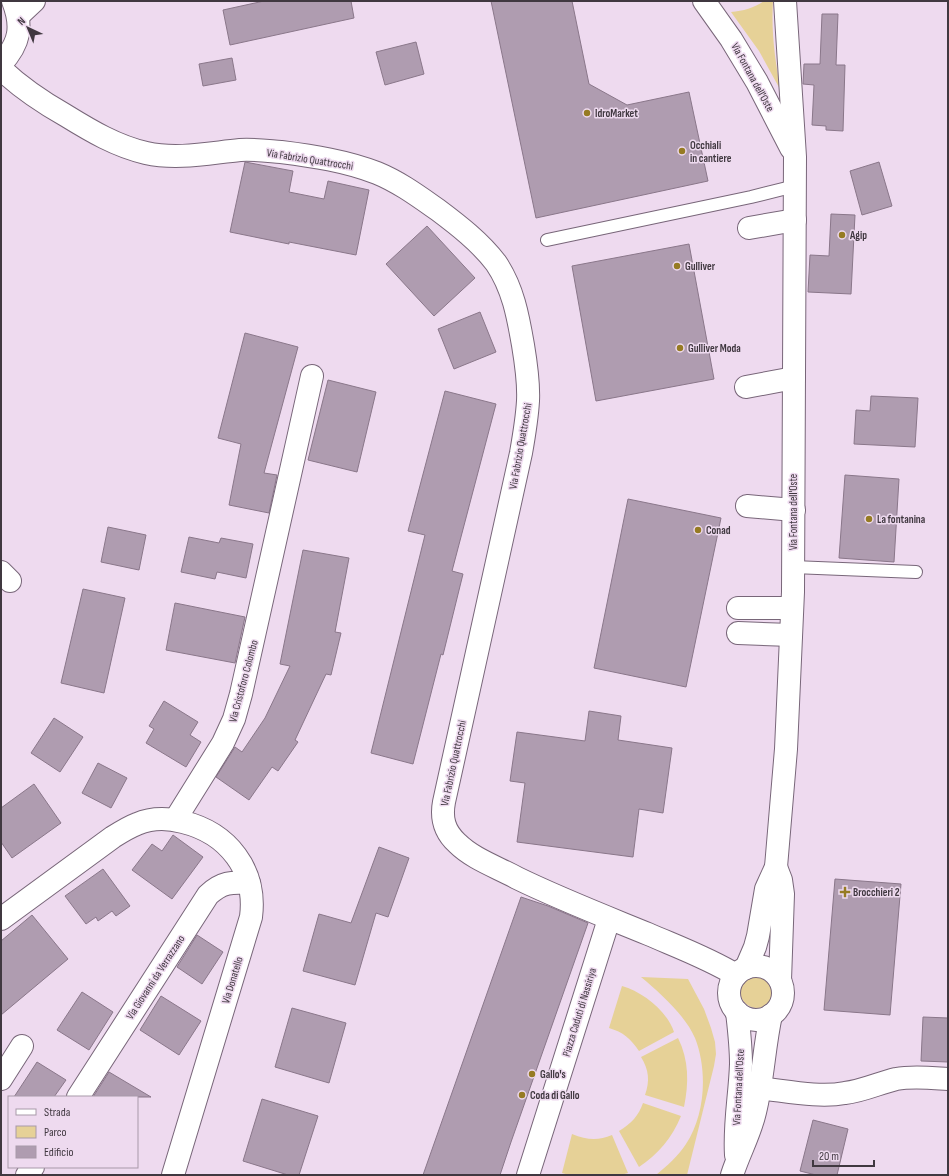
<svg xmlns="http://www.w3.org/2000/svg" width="949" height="1176" viewBox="0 0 949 1176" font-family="'Sofia Sans Condensed',sans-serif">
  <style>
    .green { fill: #e6d197 }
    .building { fill: #af9cb0; stroke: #8a778a }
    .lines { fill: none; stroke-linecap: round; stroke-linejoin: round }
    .lane-casing { stroke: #786679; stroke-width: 14 }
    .street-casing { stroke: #786679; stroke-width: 24 }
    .lane { stroke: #fff; stroke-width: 12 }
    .street { stroke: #fff; stroke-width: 22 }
    .poi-dot { fill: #967b23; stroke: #eedaef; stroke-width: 1.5 }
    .labels { text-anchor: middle; stroke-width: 3; stroke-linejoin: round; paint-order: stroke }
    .street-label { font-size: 11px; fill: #403840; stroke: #eedaef }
    .poi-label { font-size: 11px; font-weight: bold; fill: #403840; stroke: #eedaef; text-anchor: start }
  </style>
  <rect width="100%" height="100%" fill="#eedaef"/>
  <!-- green -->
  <g class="green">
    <path d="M 764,1 L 773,1 C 771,32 775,61 781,91 L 759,51 L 731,12 C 743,11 754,8 764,1 Z"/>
    <circle cx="757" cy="991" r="17"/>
    <path d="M 641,977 L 688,979 L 704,1009 L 711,1028 L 715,1042 L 716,1054 L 714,1066 L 687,1175 L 656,1175 C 667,1166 678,1156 686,1144 C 705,1115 708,1071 695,1038 C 685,1015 660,993 641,977 Z"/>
    <path d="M 622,986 C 643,992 667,1011 674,1032 L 639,1051 C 631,1039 623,1032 609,1028 Z"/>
    <path d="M 678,1038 C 689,1060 689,1083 684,1107 L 645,1095 C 650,1081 649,1070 641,1057 Z"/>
    <path d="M 643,1103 L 681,1116 C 672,1138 658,1154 639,1167 L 619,1131 C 631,1124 639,1115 643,1103 Z"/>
    <path d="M 572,1134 C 587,1140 598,1141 612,1135 L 628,1173 L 621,1175 L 569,1175 L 562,1173 Z"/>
  </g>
  <!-- building -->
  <g class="building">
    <path d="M 264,1 L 351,1 L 354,18 L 230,45 L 223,10 Z"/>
    <path d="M 491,1 L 572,1 L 589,84 L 627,105 L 689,92 L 708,181 L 536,218 Z"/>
    <path d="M 822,14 L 838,14 L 836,65 L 845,65 L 843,131 L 826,130 L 826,126 L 812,125 L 814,85 L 803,84 L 804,64 L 820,64 Z"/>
    <path d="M 416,42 L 424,74 L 385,85 L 376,52 Z"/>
    <path d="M 232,58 L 236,80 L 203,86 L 199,64 Z"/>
    <path d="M 245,162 L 293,171 L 289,192 L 324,199 L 328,181 L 369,190 L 356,255 L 289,242 L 289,244 L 230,232 Z"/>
    <path d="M 879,162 L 892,206 L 862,215 L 850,171 Z"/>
    <path d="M 831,214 L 855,215 L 851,294 L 808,292 L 810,255 L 829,256 Z"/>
    <path d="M 427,226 L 475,278 L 434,316 L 386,264 Z"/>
    <path d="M 689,244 L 714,379 L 596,401 L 572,266 Z"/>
    <path d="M 480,312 L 496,352 L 454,369 L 438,329 Z"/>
    <path d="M 245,333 L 298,347 L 264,473 L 277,475 L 269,513 L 229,505 L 241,444 L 218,438 Z"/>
    <path d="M 328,380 L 376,392 L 357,472 L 308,460 Z"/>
    <path d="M 445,391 L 496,404 L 452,571 L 463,574 L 443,655 L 441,654 L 413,764 L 371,753 L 425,535 L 408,531 Z"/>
    <path d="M 871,396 L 918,398 L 915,447 L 854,444 L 856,410 L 870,411 Z"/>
    <path d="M 845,475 L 899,479 L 894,562 L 839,558 Z"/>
    <path d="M 628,499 L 721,518 L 686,687 L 594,668 Z"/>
    <path d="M 108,527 L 146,535 L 139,570 L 101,562 Z"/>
    <path d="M 189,537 L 219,543 L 221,538 L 253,544 L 246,578 L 217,572 L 215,579 L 181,572 Z"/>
    <path d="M 303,550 L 349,558 L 335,632 L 341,633 L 331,675 L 326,674 L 295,740 L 298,742 L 278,771 L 272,767 L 249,800 L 216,777 L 235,747 L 242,752 L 265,718 L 290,666 L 280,664 Z"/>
    <path d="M 83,589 L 125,598 L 104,693 L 61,683 Z"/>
    <path d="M 175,603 L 245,617 L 235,663 L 166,650 Z"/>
    <path d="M 164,701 L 198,722 L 190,735 L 201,742 L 186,767 L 146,743 L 154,729 L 149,726 Z"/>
    <path d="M 589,711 L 621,716 L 618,740 L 672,748 L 663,813 L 639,809 L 633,857 L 517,842 L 525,783 L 510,781 L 517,732 L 585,741 Z"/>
    <path d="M 54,718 L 83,737 L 60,772 L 31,753 Z"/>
    <path d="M 98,763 L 127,778 L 111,808 L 82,793 Z"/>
    <path d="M 34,784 L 61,823 L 12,858 L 1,842 L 1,808 Z"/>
    <path d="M 173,835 L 203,857 L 172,899 L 132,870 L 152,844 L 162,851 Z"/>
    <path d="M 379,847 L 409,858 L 388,917 L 376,913 L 355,985 L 303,971 L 319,914 L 351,923 Z"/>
    <path d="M 103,869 L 130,906 L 116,916 L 112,911 L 98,921 L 96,917 L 86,924 L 65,896 Z"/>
    <path d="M 835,879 L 901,884 L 890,1015 L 824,1010 Z"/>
    <path d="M 521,897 L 548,906 L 588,923 L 511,1142 L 500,1175 L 423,1175 Z"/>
    <path d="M 32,915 L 68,959 L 1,1015 L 1,941 Z"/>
    <path d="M 197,935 L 223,952 L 202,984 L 177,967 Z"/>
    <path d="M 82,992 L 113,1012 L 89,1050 L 57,1030 Z"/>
    <path d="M 161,996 L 201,1021 L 179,1055 L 140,1030 Z"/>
    <path d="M 292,1008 L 346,1023 L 329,1083 L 275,1067 Z"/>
    <path d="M 923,1017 L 948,1018 L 948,1062 L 921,1061 Z"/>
    <path d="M 37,1062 L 66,1080 L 54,1097 L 14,1097 Z"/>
    <path d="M 109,1072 L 151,1097 L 93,1097 Z"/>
    <path d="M 262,1099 L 318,1116 L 299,1175 L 288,1175 L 243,1161 Z"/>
    <path d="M 813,1120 L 848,1129 L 837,1175 L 816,1175 L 800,1171 Z"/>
  </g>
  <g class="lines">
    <!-- lane casing -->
    <g class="lane-casing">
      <g id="lane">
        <path d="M 547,240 L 751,197 L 795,186"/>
        <path d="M 793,567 L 916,572"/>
      </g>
    </g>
    <!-- street casing -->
    <g class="street-casing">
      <g id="street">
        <path d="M 704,1 L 731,39 L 757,82 L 791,148"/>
        <path d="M 18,16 L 34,1"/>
        <path d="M 1,64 C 20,43 23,27 13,1"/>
        <path d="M 1,69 C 20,87 42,102 65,115 C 91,131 116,146 146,153 C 177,160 209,153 240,150 C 253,149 268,151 281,152 C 313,156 346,161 377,173 C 399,182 418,196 438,210 C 458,225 480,242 496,263 C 513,288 518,316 523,345 C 526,363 529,382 528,401 C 527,418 524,436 521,453 L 444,802 C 441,818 444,831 457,843 C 473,859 497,867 517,878 C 560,899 604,916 648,934 C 678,947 708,958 736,975"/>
        <path d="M 749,228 L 795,220"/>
        <path d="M 746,387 L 794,378"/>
        <path d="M 747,506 L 794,510"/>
        <path d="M 1,572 L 10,581"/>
        <path d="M 738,608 L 792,608"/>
        <path d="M 738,633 L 791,635"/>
        <path d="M 175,820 L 223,743 L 234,719 L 241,694 L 312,376"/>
        <path d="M 776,867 L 781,880 L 783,894 L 780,980"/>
        <path d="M 1,919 L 113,837 C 121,832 129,827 137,824 C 151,818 168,818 183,822 C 228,833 257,870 251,917 L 173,1175"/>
        <circle cx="756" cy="993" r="27"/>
        <path d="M 746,968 L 755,947 L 758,936 L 766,889 L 776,867 L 786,749 L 793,592 L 795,157 L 785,1"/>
        <path d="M 1,1079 L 22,1046"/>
        <path d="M 759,1088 C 787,1091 819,1098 845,1093 C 863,1091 879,1083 896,1079 C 913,1076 931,1078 948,1079"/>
        <path d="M 78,1097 L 208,895 C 222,882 231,882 249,883"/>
        <path d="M 736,1155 C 734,1124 740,1095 741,1064 C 741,1046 739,1029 737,1012"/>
        <path d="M 27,1175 L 33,1167"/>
        <path d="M 528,1175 L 609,919"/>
        <path d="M 732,1175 C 739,1153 750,1134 755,1112 C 763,1080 764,1047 771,1015"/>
      </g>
    </g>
    <!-- lane -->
    <use href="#lane" class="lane"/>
    <!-- street -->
    <use href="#street" class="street"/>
  </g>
  <!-- markers -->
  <g class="poi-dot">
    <circle cx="587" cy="113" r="4"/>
    <circle cx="682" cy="151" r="4"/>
    <circle cx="842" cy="235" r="4"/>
    <circle cx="677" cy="266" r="4"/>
    <circle cx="680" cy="348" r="4"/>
    <circle cx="869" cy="519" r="4"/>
    <circle cx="698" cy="530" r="4"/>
    <path d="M843 886h4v4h4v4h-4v4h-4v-4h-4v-4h4z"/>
    <circle cx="532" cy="1074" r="4"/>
    <circle cx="522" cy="1095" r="4"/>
  </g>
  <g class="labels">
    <!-- street labels -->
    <g class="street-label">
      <text transform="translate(753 77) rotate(61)" y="4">Via Fontana dell'Oste</text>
      <text transform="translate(310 159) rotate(9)" y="4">Via Fabrizio Quattrocchi</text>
      <text transform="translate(520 446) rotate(-80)" y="4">Via Fabrizio Quattrocchi</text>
      <text transform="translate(793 512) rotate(-90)" y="4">Via Fontana dell'Oste</text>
      <text transform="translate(243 681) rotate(-75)" y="4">Via Cristoforo Colombo</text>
      <text transform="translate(453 763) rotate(-78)" y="4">Via Fabrizio Quattrocchi</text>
      <text transform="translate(155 977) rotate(-57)" y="4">Via Giovanni da Verrazzano</text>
      <text transform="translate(232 980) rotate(-73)" y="4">Via Donatello</text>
      <text transform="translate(579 1012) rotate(-73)" y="4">Piazza Caduti di Nassiriya</text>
      <text transform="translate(738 1087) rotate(-87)" y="4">Via Fontana dell'Oste</text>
    </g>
    <!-- poi labels -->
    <g class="poi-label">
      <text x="595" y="117">IdroMarket</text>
      <text x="690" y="149">Occhiali<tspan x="690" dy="13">in cantiere</tspan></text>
      <text x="850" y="239">Agip</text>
      <text x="685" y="270">Gulliver</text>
      <text x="688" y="352">Gulliver Moda</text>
      <text x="877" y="523">La fontanina</text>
      <text x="706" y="534">Conad</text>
      <text x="853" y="896">Brocchieri 2</text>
      <text x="540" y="1078">Gallo's</text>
      <text x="530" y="1099">Coda di Gallo</text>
    </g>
  </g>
  <!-- border -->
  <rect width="949" height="1176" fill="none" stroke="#403840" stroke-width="4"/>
  <!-- legend -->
  <rect x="8" y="1096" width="130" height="72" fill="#eedaef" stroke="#a899a9"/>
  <rect x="16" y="1109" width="20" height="6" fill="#ffffff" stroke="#a899a9"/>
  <text x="44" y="1116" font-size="12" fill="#403840">Strada</text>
  <rect x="16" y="1126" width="20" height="12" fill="#e6d197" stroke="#a899a9"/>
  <text x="44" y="1136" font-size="12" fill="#403840">Parco</text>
  <rect x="16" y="1146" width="20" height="12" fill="#af9cb0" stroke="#a899a9"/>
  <text x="44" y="1156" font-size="12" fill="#403840">Edificio</text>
  <!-- north arrow -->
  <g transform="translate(28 28) rotate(316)" stroke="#eedaef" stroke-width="3" paint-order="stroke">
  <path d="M0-3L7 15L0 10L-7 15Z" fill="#403840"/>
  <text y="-6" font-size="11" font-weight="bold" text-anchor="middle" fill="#403840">N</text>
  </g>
  <!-- scale -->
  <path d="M813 1160v6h61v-6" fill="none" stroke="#403840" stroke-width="2"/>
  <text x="819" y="1160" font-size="12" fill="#403840" stroke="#eedaef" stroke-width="3" paint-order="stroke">20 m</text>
</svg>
